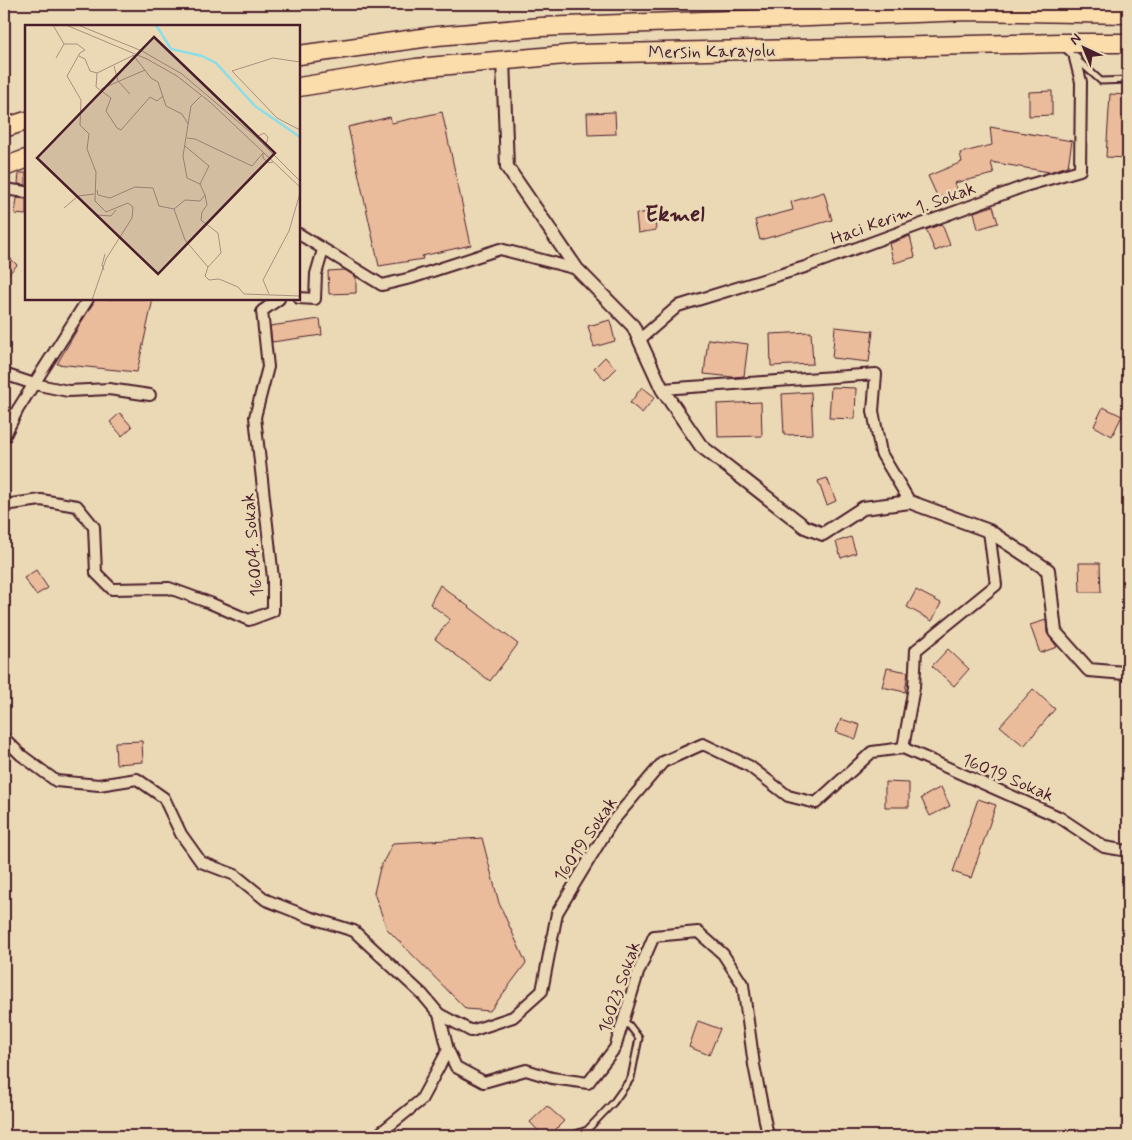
<svg xmlns="http://www.w3.org/2000/svg" width="1132" height="1140" viewBox="0 0 1132 1140" font-family="Mynerve,sans-serif">
  <style>
    .building { fill: #eabc9c; stroke: #4a1f2b }
    .lines { fill: none; stroke-linecap: round; stroke-linejoin: round }
    .service-casing { stroke: #4a1f2b; stroke-width: 9 }
    .minor-casing { stroke: #4a1f2b; stroke-width: 14 }
    .tertiary-casing { stroke: #4a1f2b; stroke-width: 16 }
    .trunk-casing { stroke: #4a1f2b; stroke-width: 21 }
    .service { stroke: #ebd9b6; stroke-width: 5 }
    .minor { stroke: #ebd9b6; stroke-width: 10 }
    .tertiary { stroke: #ebd9b6; stroke-width: 12 }
    .trunk { stroke: #fbdcab; stroke-width: 18 }
    .labels { text-anchor: middle; stroke-width: 5; stroke-linejoin: round; paint-order: stroke }
    .street-label { font-size: 18px; fill: #4a1f2b; stroke: #ebd9b6 }
    .district-label { font-size: 22px; font-weight: bold; fill: #4a1f2b; stroke: #ebd9b6 }
    .inset-river { fill: none; stroke: #8cdde7; stroke-width: 2.5 }
    .inset-road { fill: none; stroke: #ab8f7e; stroke-width: 1 }
    .view { fill: #4a1f2b; fill-opacity: 0.15; stroke: #4a1f2b; stroke-width: 2.5 }
    .inset-edge { fill: none; stroke: #4a1f2b; stroke-width: 2.5 }
  </style>
  <rect width="100%" height="100%" fill="#ebd9b6"/>
  <filter id="ink" filterUnits="userSpaceOnUse"><feTurbulence type="fractalNoise" baseFrequency=".02" numOctaves="2"/><feDisplacementMap in="SourceGraphic" scale="10" xChannelSelector="R" yChannelSelector="G"/><feConvolveMatrix kernelMatrix="1 2 1 2 8 2 1 2 1" color-interpolation-filters="sRGB"/></filter>
  <g filter="url(#ink)">
    <!-- building -->
    <g class="building">
      <path d="M 1052,91 L 1052,115 L 1029,116 L 1029,92 Z"/>
      <path d="M 1110,94 L 1128,95 L 1128,158 L 1106,157 Z"/>
      <path d="M 442,112 L 471,245 L 422,256 L 423,259 L 379,266 L 348,127 L 390,117 L 392,123 Z"/>
      <path d="M 615,112 L 616,134 L 588,135 L 587,113 Z"/>
      <path d="M 990,127 L 1072,141 L 1068,166 L 1049,172 L 991,162 L 994,174 L 954,183 L 957,190 L 938,198 L 928,176 L 962,162 L 960,153 L 992,145 Z"/>
      <path d="M 19,173 L 26,173 L 26,185 L 18,184 Z"/>
      <path d="M 824,192 L 832,220 L 760,240 L 755,220 L 793,210 L 791,202 Z"/>
      <path d="M 17,198 L 26,199 L 26,215 L 15,214 Z"/>
      <path d="M 993,206 L 998,223 L 978,229 L 974,212 Z"/>
      <path d="M 654,211 L 656,230 L 638,233 L 636,214 Z"/>
      <path d="M 942,224 L 950,245 L 935,251 L 926,230 Z"/>
      <path d="M 910,236 L 915,257 L 894,263 L 889,244 Z"/>
      <path d="M 4,252 L 17,265 L 4,279 Z"/>
      <path d="M 345,270 L 356,277 L 356,293 L 329,294 L 328,271 Z"/>
      <path d="M 95,299 L 153,299 L 137,372 L 57,364 Z"/>
      <path d="M 320,319 L 322,335 L 272,342 L 270,326 Z"/>
      <path d="M 610,320 L 615,341 L 594,347 L 588,326 Z"/>
      <path d="M 835,327 L 873,331 L 869,362 L 832,358 Z"/>
      <path d="M 811,332 L 813,364 L 771,366 L 770,334 Z"/>
      <path d="M 708,339 L 748,344 L 744,376 L 733,377 L 704,374 Z"/>
      <path d="M 605,357 L 616,369 L 605,380 L 594,368 Z"/>
      <path d="M 642,387 L 655,397 L 642,413 L 630,403 Z"/>
      <path d="M 831,387 L 856,388 L 855,419 L 829,418 Z"/>
      <path d="M 811,392 L 813,434 L 784,435 L 782,394 Z"/>
      <path d="M 761,402 L 762,436 L 718,437 L 717,404 Z"/>
      <path d="M 1103,407 L 1122,416 L 1112,436 L 1094,426 Z"/>
      <path d="M 120,413 L 132,427 L 122,436 L 110,422 Z"/>
      <path d="M 827,478 L 836,501 L 827,505 L 818,481 Z"/>
      <path d="M 851,537 L 856,553 L 841,558 L 836,542 Z"/>
      <path d="M 1079,563 L 1100,563 L 1101,592 L 1080,592 Z"/>
      <path d="M 36,570 L 48,588 L 36,595 L 24,578 Z"/>
      <path d="M 440,585 L 518,644 L 490,681 L 435,639 L 450,619 L 430,604 Z"/>
      <path d="M 916,590 L 941,603 L 932,621 L 907,607 Z"/>
      <path d="M 1046,620 L 1047,633 L 1057,647 L 1040,653 L 1030,625 Z"/>
      <path d="M 948,649 L 969,669 L 954,686 L 932,666 Z"/>
      <path d="M 887,668 L 908,672 L 905,692 L 882,687 Z"/>
      <path d="M 1033,689 L 1055,709 L 1024,746 L 1000,726 Z"/>
      <path d="M 841,719 L 860,725 L 856,739 L 836,732 Z"/>
      <path d="M 142,741 L 143,762 L 116,764 L 115,742 Z"/>
      <path d="M 885,782 L 909,783 L 909,807 L 885,807 Z"/>
      <path d="M 941,787 L 950,806 L 930,816 L 921,798 Z"/>
      <path d="M 978,799 L 996,805 L 971,878 L 953,872 Z"/>
      <path d="M 482,838 L 499,903 L 526,963 L 490,1011 L 466,1009 L 387,929 L 374,893 L 380,868 L 393,843 Z"/>
      <path d="M 698,1021 L 720,1029 L 709,1055 L 689,1047 Z"/>
      <path d="M 547,1106 L 564,1121 L 549,1136 L 543,1136 L 530,1122 Z"/>
    </g>
    <g class="lines">
      <!-- service casing -->
      <g class="service-casing">
        <g id="service">
          <path d="M 1064,48 L 1101,81 L 1128,80"/>
          <path d="M 570,1136 L 587,1130 L 613,1103 L 631,1078 L 639,1038 L 629,1025 L 622,1024"/>
        </g>
      </g>
      <!-- minor casing -->
      <g class="minor-casing">
        <g id="minor">
          <path d="M 4,189 L 26,192"/>
          <path d="M 299,234 L 382,285 L 411,278 L 500,249 L 577,269"/>
          <path d="M 299,298 L 315,299 L 316,274 L 323,250"/>
          <path d="M 639,340 L 678,306 L 805,267 L 1025,186 L 1080,170 L 1081,82 L 1075,58"/>
          <path d="M 4,374 L 34,384 L 68,391 L 109,389 L 150,395"/>
          <path d="M 662,389 L 876,374 L 873,411 L 881,453 L 910,502"/>
          <path d="M 4,437 L 18,409 L 88,299"/>
          <path d="M 4,505 L 41,500 L 77,506 L 94,527 L 96,573 L 112,589 L 169,588 L 210,603 L 249,620 L 273,611 L 273,578 L 255,417 L 268,367 L 262,311 L 279,299"/>
          <path d="M 4,738 L 21,755 L 56,781 L 99,785 L 137,779 L 164,798 L 181,834 L 201,862 L 235,875 L 266,900 L 309,917 L 354,931 L 423,995 L 439,1014 L 471,1031 L 513,1017 L 542,991 L 557,913 L 612,822 L 663,762 L 703,744 L 749,766 L 788,796 L 816,803 L 872,752 L 903,748 L 1059,817 L 1104,847 L 1128,851"/>
          <path d="M 903,748 L 914,687 L 916,650 L 996,585 L 989,531"/>
          <path d="M 439,1014 L 448,1050 L 456,1067 L 484,1082 L 526,1070 L 552,1078 L 588,1083 L 615,1048 L 638,973 L 654,936 L 698,932 L 723,954 L 743,985 L 754,1065 L 768,1136"/>
          <path d="M 380,1136 L 379,1134 L 421,1100 L 448,1050"/>
        </g>
      </g>
      <!-- tertiary casing -->
      <g class="tertiary-casing">
        <path id="tertiary" d="M 503,60 L 507,167 L 577,269 L 633,326 L 662,389 L 701,446 L 805,527 L 823,534 L 863,508 L 910,502 L 989,531 L 1048,570 L 1055,632 L 1089,670 L 1125,673 L 1128,672"/>
      </g>
      <!-- trunk casing -->
      <g class="trunk-casing">
        <g id="trunk">
          <path d="M 299,55 L 437,36 L 541,27 L 968,11 L 1128,14"/>
          <path d="M 299,87 L 416,68 L 577,54 L 1060,43 L 1128,43"/>
          <path d="M 4,128 L 26,121"/>
          <path d="M 4,167 L 26,159"/>
        </g>
      </g>
      <!-- service -->
      <use href="#service" class="service"/>
      <!-- minor -->
      <use href="#minor" class="minor"/>
      <!-- tertiary -->
      <use href="#tertiary" class="tertiary"/>
      <!-- trunk -->
      <use href="#trunk" class="trunk"/>
    </g>
  </g>
  <g class="labels">
    <!-- street labels -->
    <g class="street-label">
      <text transform="translate(712 51) rotate(-1)" y="6">Mersin Karayolu</text>
      <text transform="translate(903 213) rotate(-20)" y="6">Haci Kerim 1. Sokak</text>
      <text transform="translate(252 545) rotate(-95)" y="6">16004. Sokak</text>
      <text transform="translate(1008 777) rotate(23)" y="6">16019 Sokak</text>
      <text transform="translate(585 839) rotate(-56)" y="6">16019 Sokak</text>
      <text transform="translate(619 987) rotate(-71)" y="6">16023 Sokak</text>
    </g>
    <!-- district labels -->
    <g class="district-label">
      <text x="675" y="221">Ekmel</text>
    </g>
  </g>
  <!-- overview -->
  <g transform="translate(25 25)">
    <rect width="275" height="275" fill="#ebd9b6"/>
    <path class="inset-river" d="M 131,0 L 146,24 L 177,31 L 191,38 L 230,81 L 275,112"/>
    <path class="inset-road" d="M 28,0 L 39,19 L 52,19 L 60,25 L 55,28 L 42,51 L 56,75 L 55,100 L 64,109 L 62,124 L 71,147 L 70,176 L 81,187 L 103,178 L 108,182 L 107,193 L 81,234 L 67,275M 41,0 L 122,34 L 152,51 L 185,77 L 275,162M 53,0 L 117,26 L 157,49 L 231,112 L 275,156M 108,30 L 126,53 L 133,57 L 141,81 L 157,89 L 163,99M 54,31 L 60,34 L 65,46 L 72,48 L 71,62 L 86,73 L 81,86 L 92,103 L 96,105 L 125,72 L 132,76 L 138,71M 31,33 L 39,19M 275,37 L 248,33 L 207,46 L 252,93 L 275,105M 89,41 L 93,56 L 105,69M 72,48 L 109,30M 76,64 L 120,45M 176,71 L 166,81 L 158,131 L 162,153 L 175,159 L 180,170 L 182,180 L 177,187 L 176,195 L 193,208 L 196,228 L 183,242 L 180,251 L 184,255 L 194,254 L 213,262 L 219,269 L 275,271M 231,112 L 239,108 L 243,112 L 241,120M 162,113 L 170,114 L 227,141 L 238,128M 160,121 L 184,141 L 175,159M 238,128 L 238,133 L 244,138 L 248,137M 72,165 L 73,170 L 85,173 L 110,162 L 128,163 L 134,181 L 149,184 L 160,215 L 183,242M 39,183 L 53,171 L 69,169M 149,184 L 160,175 L 175,176 L 180,170M 72,190 L 86,191 L 91,185M 79,245 L 77,240 L 80,229M 244,269 L 238,255 L 264,206 L 275,168"/>
    <path class="view" d="M 129,12 L 250,128 L 133,249 L 12,133 Z"/>
    <rect width="275" height="275" class="inset-edge"/>
  </g>
  <!-- margin -->
  <rect width="1132" height="1140" fill="none" stroke="#ebd9b6" stroke-width="20"/>
  <rect x="10" y="10" width="1112" height="1120" fill="none" stroke="#4a1f2b" stroke-width="2" filter="url(#ink)"/>
  <!-- north arrow -->
  <g transform="translate(1084 48) rotate(316)" stroke="#ebd9b6" stroke-width="4" paint-order="stroke">
  <path d="M0-4L9 19L0 12L-9 19Z" fill="#4a1f2b"/>
  <text y="-8" font-size="14" font-weight="bold" text-anchor="middle" fill="#4a1f2b">N</text>
  </g>
</svg>
